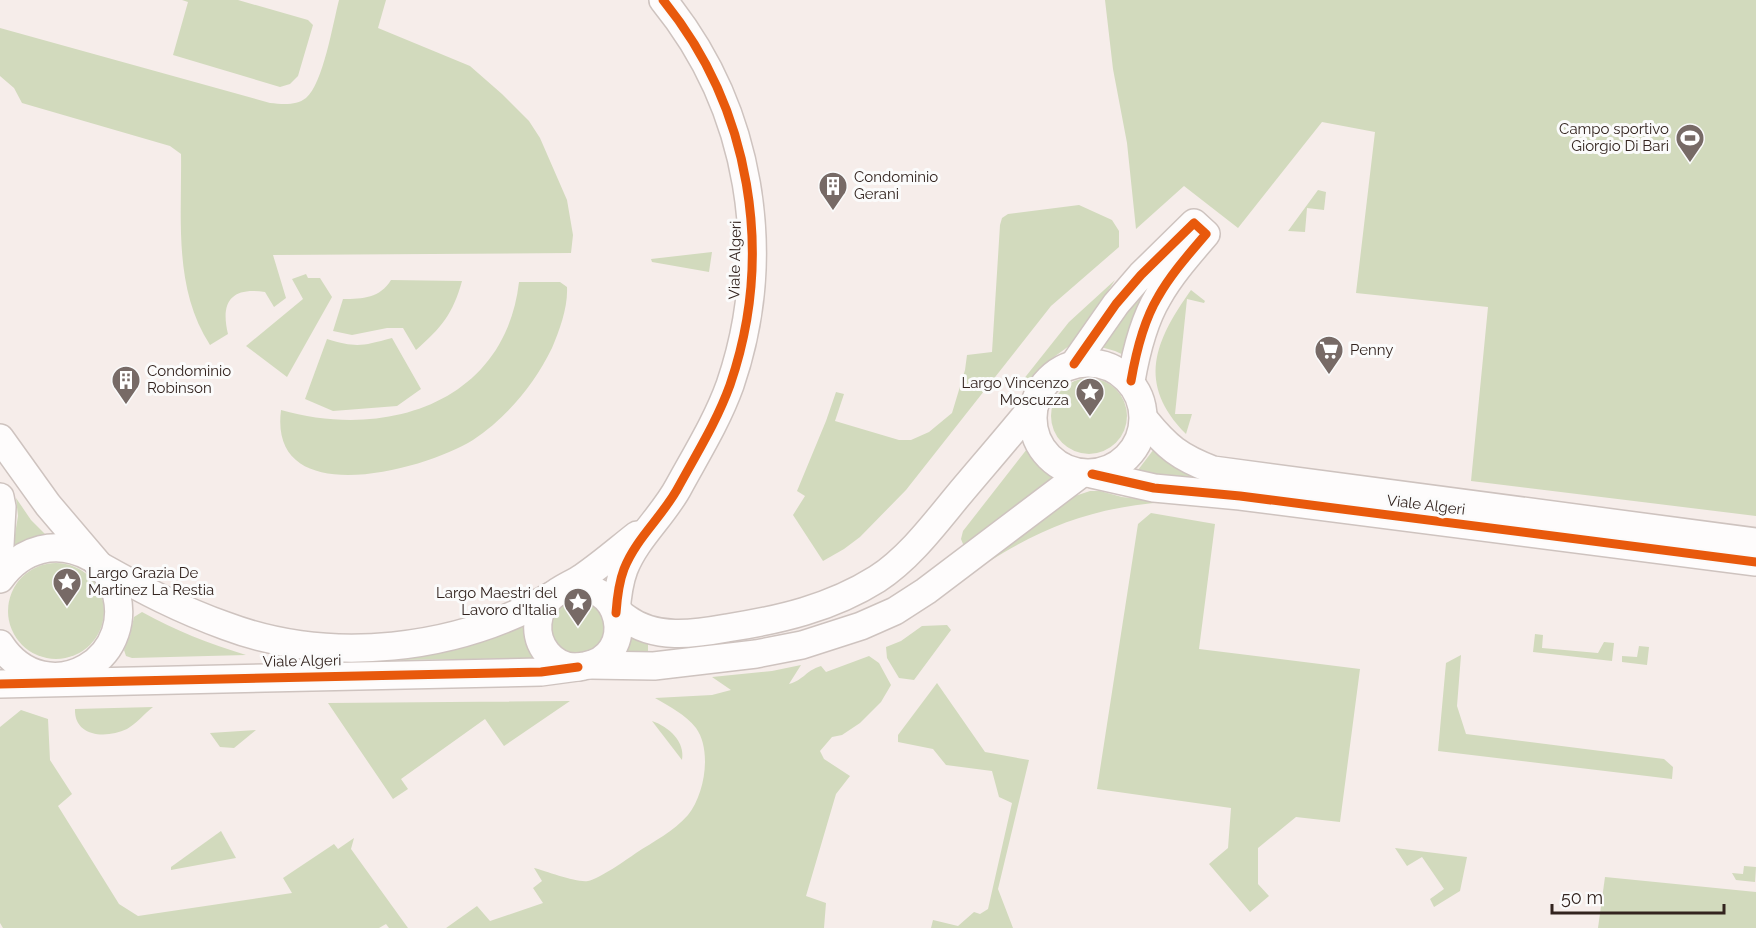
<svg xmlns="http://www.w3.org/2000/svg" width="1756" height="928" viewBox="0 0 1756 928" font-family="Raleway,sans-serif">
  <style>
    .green { fill: #d2dabd }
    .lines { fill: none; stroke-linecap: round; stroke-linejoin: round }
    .minor-casing { stroke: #cec3bf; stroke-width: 30 }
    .minor { stroke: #fefcfc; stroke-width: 27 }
    .cycleway-casing { stroke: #fbfbfb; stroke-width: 13 }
    .cycleway { stroke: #e8590c; stroke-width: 9 }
    .labels { text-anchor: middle; stroke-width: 6; stroke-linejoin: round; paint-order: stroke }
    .poi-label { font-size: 15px; fill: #33241f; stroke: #fbfbfb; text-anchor: start }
    .street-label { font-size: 15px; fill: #33241f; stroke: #fbfbfb }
  </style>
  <rect width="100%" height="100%" fill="#f6edea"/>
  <!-- green -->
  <g class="green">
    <path d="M 182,0 L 238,0 L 308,20 L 313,25 L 298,76 L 290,84 L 280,87 L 173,55 L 188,2 Z"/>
    <path d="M 339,0 L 386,0 L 378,28 L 470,66 L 502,94 L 529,121 L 540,138 L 567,200 L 573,235 L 571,253 L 273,255 L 286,298 L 274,307 L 265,292 C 232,287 220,301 228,334 L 210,345 C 173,288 182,218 181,154 L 170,146 L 22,103 L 14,88 L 0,76 L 0,28 L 270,103 C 282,104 296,106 306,98 C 323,84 333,23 339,0 Z"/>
    <path d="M 1105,0 L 1756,0 L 1756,516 L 1471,481 L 1488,307 L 1356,293 L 1375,132 L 1322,122 L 1238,228 L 1184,186 L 1136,229 L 1127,143 L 1113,69 Z"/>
    <path d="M 1318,190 L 1326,192 L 1324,210 L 1307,208 L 1305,232 L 1288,231 Z"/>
    <path d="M 1079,205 L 1112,220 L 1119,231 L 1119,247 L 1051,306 L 906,490 L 860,537 L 844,549 L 823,561 L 793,515 L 805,496 L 797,491 L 826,421 L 836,392 L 844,394 L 835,421 L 899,440 L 911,440 L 929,432 L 952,413 L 965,370 L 967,355 L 992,352 L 1000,225 L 1002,218 L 1008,214 Z"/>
    <path d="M 712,252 L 709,272 L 652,262 L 651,259 Z"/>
    <path d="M 1161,268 L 1128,357 L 1115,351 L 1101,347 L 1120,315 Z"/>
    <path d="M 306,274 L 308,278 L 320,278 L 332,297 L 287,377 L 246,346 L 303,299 L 292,279 Z"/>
    <path d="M 391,280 L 462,281 C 453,314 441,328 416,350 L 403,328 L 387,328 L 352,335 L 333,331 L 343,299 C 363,299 380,298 391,280 Z"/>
    <path d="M 1115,280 L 1076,341 L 1047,362 L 1035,374 L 1024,390 L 1015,390 L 1069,322 Z"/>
    <path d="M 519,282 L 560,282 L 567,287 C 568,307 560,329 552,348 C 534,385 507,417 473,440 C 425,470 268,513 281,410 C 385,440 505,404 519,282 Z"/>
    <path d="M 1191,290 L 1205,301 L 1204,303 L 1187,299 L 1175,414 L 1192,414 L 1186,434 C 1136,383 1155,341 1191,290 Z"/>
    <path d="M 392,338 L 421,389 L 397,406 L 333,411 L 305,399 L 327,339 C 357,348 362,346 392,338 Z"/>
    <circle cx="1089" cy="416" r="38"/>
    <path d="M 1027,449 L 1034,460 L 1054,479 L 967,545 L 963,544 L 961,539 L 963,531 Z"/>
    <path d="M 1154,449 L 1209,478 L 1155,475 L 1138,470 Z"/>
    <path d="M 1090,491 L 1100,491 L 1122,497 L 1164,502 C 1095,508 1049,524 990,561 L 1063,500 Z"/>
    <path d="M 16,498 L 31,520 L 45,534 L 13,546 L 18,516 Z"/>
    <path d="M 1151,513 L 1215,524 L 1199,649 L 1360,669 L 1340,822 L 1296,817 L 1258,848 L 1258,884 L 1269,896 L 1250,912 L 1209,864 L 1228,848 L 1231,808 L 1097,789 L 1138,524 Z"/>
    <circle cx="56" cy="611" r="48"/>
    <path d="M 577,597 L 597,604 L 608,622 L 598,651 L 568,657 L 548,634 C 552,607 552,607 577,597 Z"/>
    <path d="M 142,612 C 176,631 208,643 246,655 L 132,658 L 126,656 L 124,650 L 130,635 L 134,617 Z"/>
    <path d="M 529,621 L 539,658 L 393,660 L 461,646 Z"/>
    <path d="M 947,625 L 951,630 L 914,680 L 899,678 L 887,658 L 886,647 L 901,641 L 922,626 Z"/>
    <path d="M 627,632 L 648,644 L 648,653 L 619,654 Z"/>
    <path d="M 1535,634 L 1543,635 L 1542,648 L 1598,653 L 1604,642 L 1614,643 L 1612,661 L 1533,652 Z"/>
    <path d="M 1639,646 L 1649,647 L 1647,665 L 1622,662 L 1622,656 L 1637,657 Z"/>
    <path d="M 1461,655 L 1457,706 L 1466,734 L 1664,759 L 1673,767 L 1672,779 L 1438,751 L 1446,663 Z"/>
    <path d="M 869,656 L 879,663 L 891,685 L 881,702 L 860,723 L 842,735 L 832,737 L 820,751 L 824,759 L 850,776 L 836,794 L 806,896 L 826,903 L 824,928 L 446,928 L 477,906 L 490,921 L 543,903 L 533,888 L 542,881 L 534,868 C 546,871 577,883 588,881 C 599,879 626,860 636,853 C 653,842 674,831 688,815 C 705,794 712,750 696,728 C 685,714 670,707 655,698 L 712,695 L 731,690 L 712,677 L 772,671 L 801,665 L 789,684 C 804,680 805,671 821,666 L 826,672 Z"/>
    <path d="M 937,683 L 985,752 L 1029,760 L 998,889 L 1013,928 L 931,928 L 933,920 L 958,926 L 974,912 L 980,914 L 988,909 L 1012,803 L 999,797 L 992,771 L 946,765 L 933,749 L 898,742 L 898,735 Z"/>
    <path d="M 570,701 L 504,746 L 485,719 L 401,779 L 408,789 L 393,799 L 328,703 Z"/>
    <path d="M 153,707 C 145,713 136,724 127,729 C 106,739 74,737 75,709 Z"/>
    <path d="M 21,710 L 48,719 L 50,760 L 72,794 L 58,806 L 119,904 L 138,916 L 292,893 L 283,878 L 334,844 L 338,849 L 354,838 L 351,849 L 408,928 L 389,928 L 386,924 L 379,928 L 3,928 L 0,923 L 0,727 Z"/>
    <path d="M 652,721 C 669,727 685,741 682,760 Z"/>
    <path d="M 256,730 L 234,748 L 220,747 L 210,733 Z"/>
    <path d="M 221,831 L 236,858 L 171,870 L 171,867 Z"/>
    <path d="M 1395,848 L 1467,857 L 1460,891 L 1434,907 L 1430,899 L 1444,889 L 1422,857 L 1407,866 Z"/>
    <path d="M 1744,866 L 1756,867 L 1755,882 L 1736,880 L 1732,873 L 1743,874 Z"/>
    <path d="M 1605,877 L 1756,892 L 1756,928 L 1598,928 Z"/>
  </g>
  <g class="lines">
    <!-- minor casing -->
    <g class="minor-casing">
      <g id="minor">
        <circle cx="1088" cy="418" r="55"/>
        <path d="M 1074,364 L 1116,304 L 1141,275 L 1194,223 L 1206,234 C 1189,254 1171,274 1158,297 C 1143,322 1136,352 1131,381"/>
        <path d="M 1145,420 C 1167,447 1179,457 1213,470 L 1756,542"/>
        <path d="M 0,438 L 48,505 L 111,579 C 147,658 46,715 0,644"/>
        <path d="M 1092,474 L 1154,488 L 1240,496 L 1756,562"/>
        <path d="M 0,497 L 2,507 L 0,545"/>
        <path d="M 102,567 C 143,590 181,610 226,626 C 330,665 457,651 553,595"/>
        <path d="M 0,579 C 22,548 57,539 90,557"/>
        <path d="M 562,589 C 624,573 639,658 584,666 C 570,669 556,664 547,653 C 533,636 535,610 552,596 C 561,588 573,584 583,577 C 602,564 619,549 637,535"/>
        <path d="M 610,602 C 615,607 620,614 626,618 C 655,640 694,634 727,628 C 779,620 831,608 877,579 C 908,559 933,526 956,498 C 982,467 1009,436 1035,404"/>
        <path d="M 616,613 C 617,599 619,582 624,569 C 636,538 664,515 679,486 C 697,453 717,421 730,385 C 775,254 751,108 663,0"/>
        <path d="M 590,665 L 654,666 L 756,654 L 802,645 L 861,626 L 895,611 L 926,591 L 1082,473"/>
        <path d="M 0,684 L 541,672 L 578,667"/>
      </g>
    </g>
    <!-- minor -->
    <use href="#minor" class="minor"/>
    <!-- cycleway casing -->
    <g class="cycleway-casing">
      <g id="cycleway">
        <path d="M 1074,364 L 1116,304 L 1141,275 L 1194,223 L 1206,234 C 1189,254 1171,274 1158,297 C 1143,322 1136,352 1131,381"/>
        <path d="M 1092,474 L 1154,488 L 1240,496 L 1756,562"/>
        <path d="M 616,613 C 617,599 619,582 624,569 C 636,538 664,515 679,486 C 697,453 717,421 730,385 C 775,254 751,108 663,0"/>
        <path d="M 0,684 L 541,672 L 578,667"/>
      </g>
    </g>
    <!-- cycleway -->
    <use href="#cycleway" class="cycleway"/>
  </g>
  <!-- icons -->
  <defs>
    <g id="stadium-pin" transform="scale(1.5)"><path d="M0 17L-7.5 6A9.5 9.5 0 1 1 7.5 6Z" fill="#776a66" stroke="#fbfbfb"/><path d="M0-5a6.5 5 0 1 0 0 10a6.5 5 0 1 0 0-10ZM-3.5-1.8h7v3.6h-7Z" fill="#fff"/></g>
    <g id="building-pin" transform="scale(1.5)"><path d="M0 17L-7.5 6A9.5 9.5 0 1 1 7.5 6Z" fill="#776a66" stroke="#fbfbfb"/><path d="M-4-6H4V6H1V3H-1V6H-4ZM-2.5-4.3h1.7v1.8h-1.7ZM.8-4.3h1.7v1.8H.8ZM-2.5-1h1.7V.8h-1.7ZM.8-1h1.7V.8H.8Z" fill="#fff"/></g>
    <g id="supermarket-pin" transform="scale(1.5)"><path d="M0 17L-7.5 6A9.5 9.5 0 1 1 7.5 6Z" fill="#776a66" stroke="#fbfbfb"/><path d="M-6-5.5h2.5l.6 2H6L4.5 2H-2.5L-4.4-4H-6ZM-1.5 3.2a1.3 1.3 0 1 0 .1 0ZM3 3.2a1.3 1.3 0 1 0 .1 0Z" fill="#fff"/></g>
    <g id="sight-pin" transform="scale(1.5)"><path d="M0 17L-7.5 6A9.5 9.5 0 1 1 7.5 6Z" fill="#776a66" stroke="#fbfbfb"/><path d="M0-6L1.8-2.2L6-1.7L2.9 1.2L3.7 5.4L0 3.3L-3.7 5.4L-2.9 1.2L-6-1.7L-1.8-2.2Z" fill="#fff"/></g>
  </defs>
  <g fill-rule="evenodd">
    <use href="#stadium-pin" x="1690" y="138"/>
    <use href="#building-pin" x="833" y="186"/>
    <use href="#supermarket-pin" x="1329" y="350"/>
    <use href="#building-pin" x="126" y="380"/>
    <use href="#sight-pin" x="1090" y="392"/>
    <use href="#sight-pin" x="67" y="582"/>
    <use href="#sight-pin" x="578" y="602"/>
  </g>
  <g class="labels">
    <!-- poi labels -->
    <g class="poi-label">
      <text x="1669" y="134" text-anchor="end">Campo sportivo<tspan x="1669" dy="17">Giorgio Di Bari</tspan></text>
      <text x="854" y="182">Condominio<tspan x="854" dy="17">Gerani</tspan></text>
      <text x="1350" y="355">Penny</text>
      <text x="147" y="376">Condominio<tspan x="147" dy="17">Robinson</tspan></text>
      <text x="1069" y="388" text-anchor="end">Largo Vincenzo<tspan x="1069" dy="17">Moscuzza</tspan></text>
      <text x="88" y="578">Largo Grazia De<tspan x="88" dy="17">Martinez La Restia</tspan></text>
      <text x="557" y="598" text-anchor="end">Largo Maestri del<tspan x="557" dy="17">Lavoro d'Italia</tspan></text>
    </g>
    <!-- street labels -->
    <g class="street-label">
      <text transform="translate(735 260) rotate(-89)" y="5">Viale Algeri</text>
      <text transform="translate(1426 505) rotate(7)" y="5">Viale Algeri</text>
      <text transform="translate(302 661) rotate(-1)" y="5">Viale Algeri</text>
    </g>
  </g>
  <!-- scale -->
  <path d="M1552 904v9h172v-9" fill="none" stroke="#33241f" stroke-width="3"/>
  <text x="1561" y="904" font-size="18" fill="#33241f" stroke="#fbfbfb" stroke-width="4.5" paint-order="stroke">50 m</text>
</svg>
